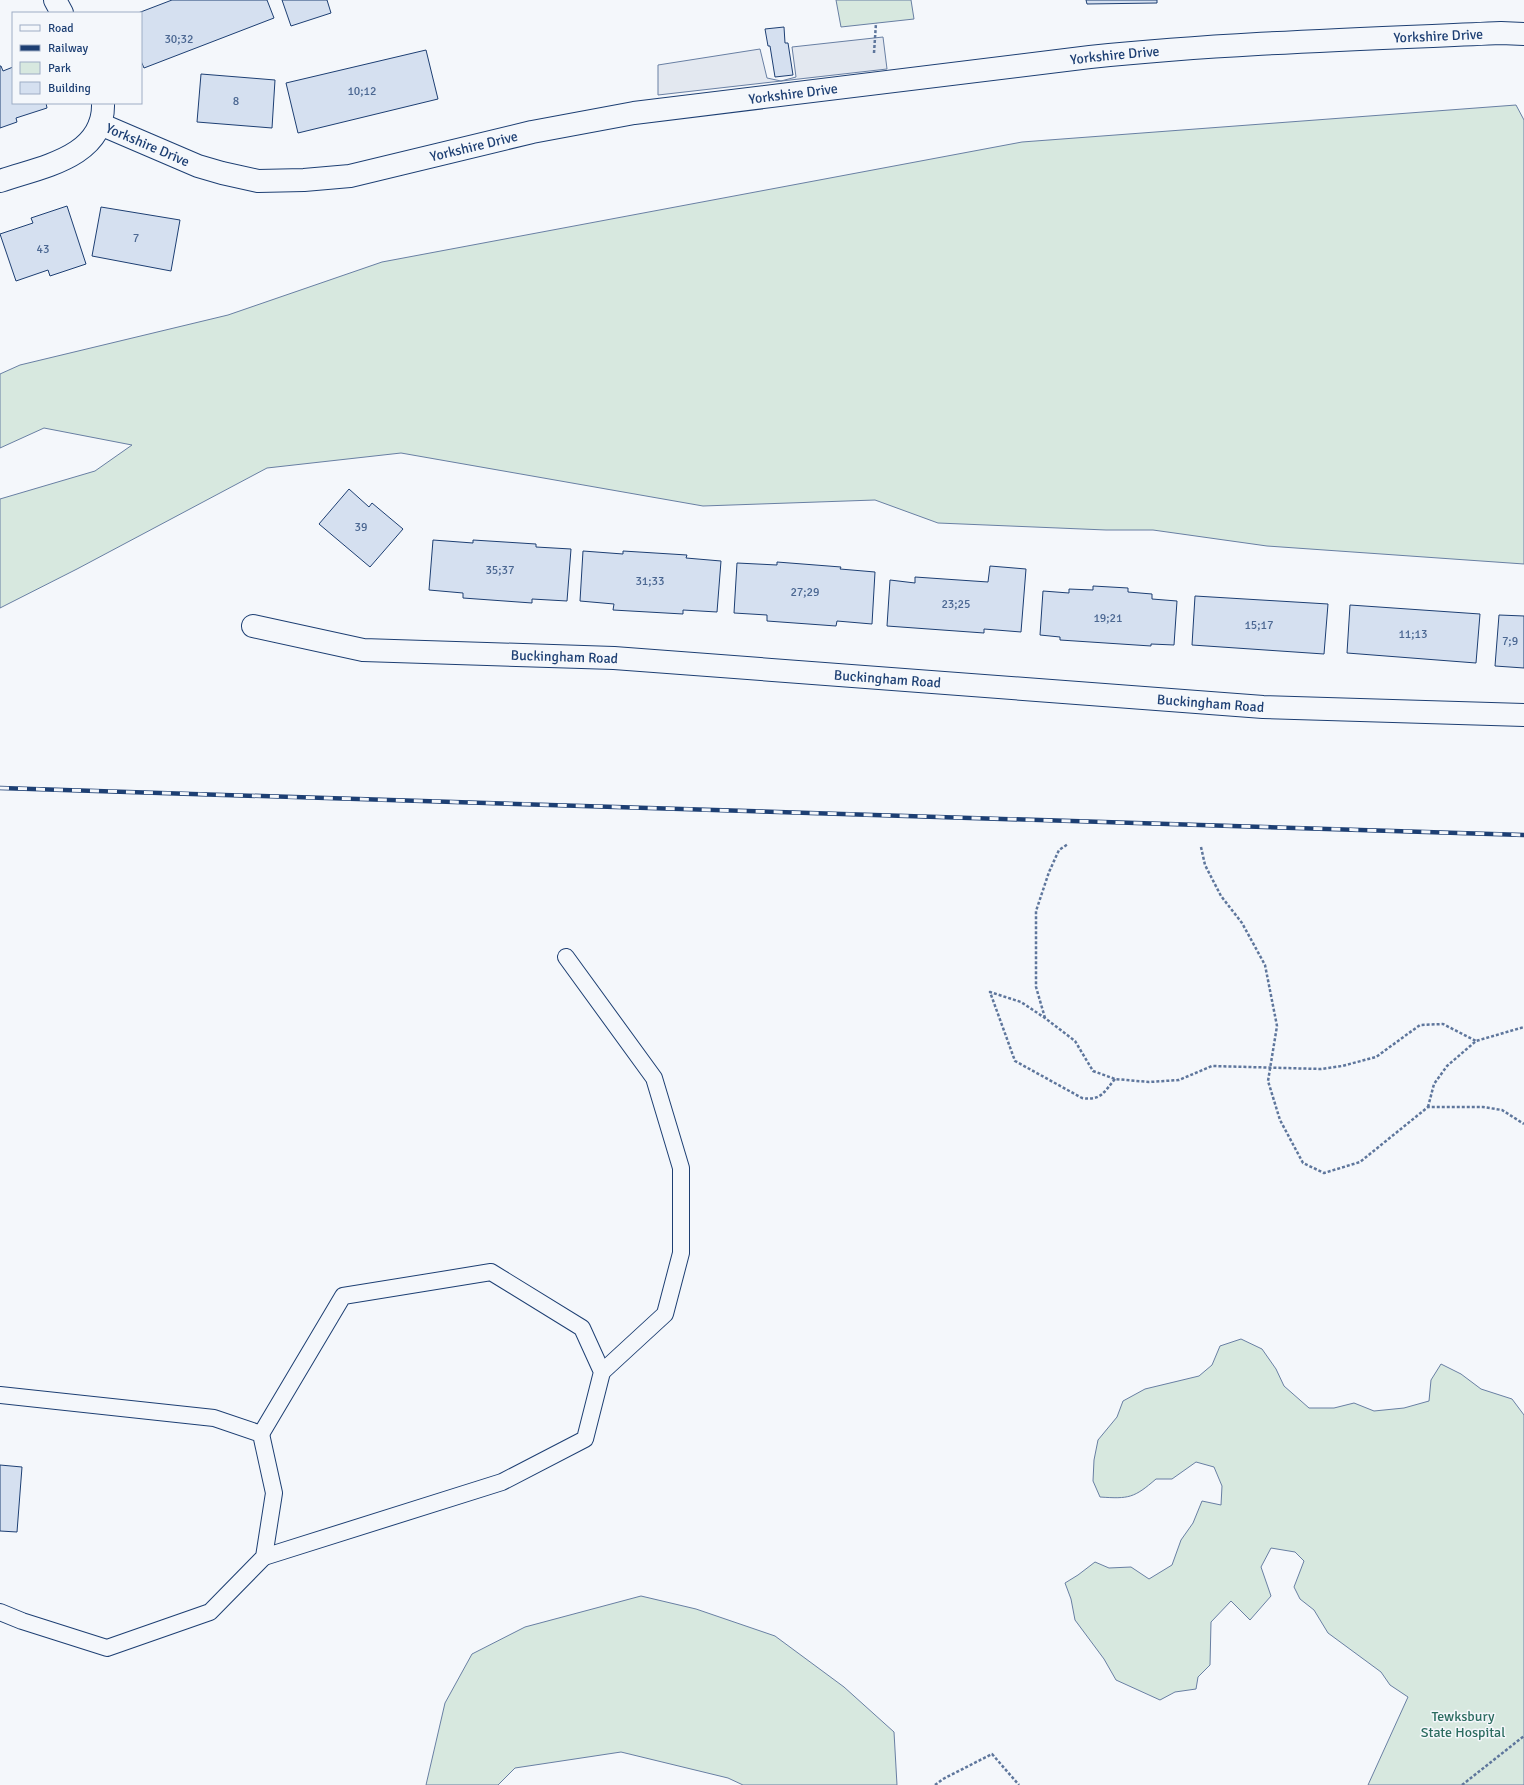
<svg xmlns="http://www.w3.org/2000/svg" width="1524" height="1785" viewBox="0 0 1524 1785" font-family="Signika,sans-serif">
  <style>
    .green { fill: #d7e8df; stroke: #687fa3 }
    .parking { fill: #e3e8f0; stroke: #687fa3 }
    .building { fill: #d5e0f0; stroke: #1d3f73 }
    .lines { fill: none; stroke-linecap: round; stroke-linejoin: round }
    .lane-casing { stroke: #1d3f73; stroke-width: 18 }
    .street-casing { stroke: #1d3f73; stroke-width: 24 }
    .path { stroke: #5e769c; stroke-width: 2.5; stroke-dasharray: 3 2; stroke-linecap: butt }
    .lane { stroke: #f4f7fb; stroke-width: 16 }
    .street { stroke: #f4f7fb; stroke-width: 22 }
    .rail-casing { stroke: #1d3f73; stroke-width: 4.5 }
    .rail { stroke: #f4f7fb; stroke-width: 3; stroke-dasharray: 9; stroke-linecap: butt }
    .labels { text-anchor: middle; stroke-width: 3; stroke-linejoin: round; paint-order: stroke }
    .number-label { font-size: 12px; fill: #4b6792 }
    .street-label { font-size: 14px; fill: #1d3f73; stroke: #f4f7fb }
    .park-label { font-size: 14px; fill: #2c6c60; stroke: #f4f7fb }
  </style>
  <rect width="100%" height="100%" fill="#f4f7fb"/>
  <!-- green -->
  <g class="green">
    <path d="M 836,0 L 911,0 L 914,19 L 841,27 Z"/>
    <path d="M 1516,105 L 1524,120 L 1524,564 L 1267,546 L 1153,530 L 1106,530 L 938,523 L 875,500 L 703,506 L 401,453 L 267,468 L 77,569 L 0,608 L 0,499 L 95,471 L 132,445 L 44,428 L 0,448 L 0,374 L 20,365 L 228,315 L 382,262 L 1022,142 Z"/>
    <path d="M 1241,1339 L 1262,1349 L 1276,1369 L 1284,1386 L 1309,1408 L 1334,1408 L 1354,1403 L 1374,1411 L 1404,1408 L 1429,1401 L 1431,1380 L 1441,1364 L 1461,1374 L 1481,1389 L 1512,1399 L 1524,1415 L 1524,1785 L 1368,1785 L 1408,1697 L 1390,1685 L 1381,1672 L 1328,1633 L 1314,1610 L 1300,1599 L 1294,1587 L 1304,1561 L 1295,1552 L 1271,1548 L 1261,1567 L 1271,1596 L 1250,1620 L 1231,1601 L 1211,1622 L 1210,1665 L 1198,1677 L 1196,1689 L 1175,1692 L 1160,1700 L 1116,1680 L 1104,1659 L 1075,1620 L 1071,1599 L 1065,1583 L 1078,1575 L 1095,1562 L 1109,1568 L 1131,1567 L 1149,1579 L 1172,1565 L 1181,1540 L 1193,1523 L 1202,1501 L 1221,1505 L 1222,1486 L 1214,1467 L 1196,1462 L 1172,1479 L 1156,1479 C 1134,1498 1129,1499 1100,1497 L 1093,1481 L 1094,1460 L 1098,1440 L 1117,1417 L 1123,1401 L 1145,1389 L 1199,1376 L 1212,1365 L 1220,1346 Z"/>
    <path d="M 641,1596 L 696,1609 L 775,1636 L 844,1687 L 894,1732 L 897,1785 L 743,1785 L 728,1778 L 621,1752 L 515,1768 L 498,1785 L 426,1785 L 445,1703 L 472,1654 L 525,1627 Z"/>
  </g>
  <!-- parking -->
  <path class="parking" d="M 883,37 L 887,69 L 658,95 L 658,65 L 760,49 L 767,78 L 781,81 L 796,77 L 792,47 Z"/>
  <!-- building -->
  <g class="building">
    <path d="M 172,0 L 267,0 L 274,18 L 144,68 L 141,61 L 141,13 L 138,13 Z"/>
    <path d="M 282,0 L 327,0 L 331,13 L 291,26 Z"/>
    <path d="M 1086,0 L 1157,0 L 1157,3 L 1087,4 Z"/>
    <path d="M 784,27 L 785,43 L 788,43 L 793,75 L 775,77 L 770,46 L 768,46 L 765,29 Z"/>
    <path d="M 426,50 L 438,99 L 298,133 L 286,83 Z"/>
    <path d="M 0,66 L 1,66 L 3,71 L 13,67 L 13,103 L 46,103 L 47,108 L 16,118 L 17,122 L 0,128 Z"/>
    <path d="M 201,74 L 275,80 L 272,128 L 197,122 Z"/>
    <path d="M 67,206 L 86,264 L 50,276 L 48,270 L 16,281 L 0,234 L 33,223 L 31,218 Z"/>
    <path d="M 101,207 L 180,220 L 171,271 L 92,256 Z"/>
    <path d="M 349,489 L 369,507 L 372,503 L 403,529 L 370,567 L 319,524 Z"/>
    <path d="M 433,540 L 473,543 L 473,540 L 536,544 L 536,547 L 571,549 L 567,601 L 532,599 L 532,603 L 463,598 L 463,593 L 429,590 Z"/>
    <path d="M 583,551 L 623,554 L 623,551 L 687,555 L 686,558 L 721,561 L 717,612 L 683,610 L 683,614 L 613,610 L 614,604 L 580,601 Z"/>
    <path d="M 777,562 L 841,567 L 840,569 L 875,572 L 872,624 L 837,621 L 836,626 L 767,621 L 767,615 L 734,613 L 737,563 L 777,565 Z"/>
    <path d="M 990,566 L 1026,569 L 1021,632 L 984,629 L 984,633 L 887,626 L 890,580 L 915,583 L 915,577 L 988,582 Z"/>
    <path d="M 1093,586 L 1128,588 L 1128,592 L 1152,594 L 1152,599 L 1177,601 L 1174,645 L 1151,644 L 1151,646 L 1060,640 L 1060,637 L 1040,635 L 1043,591 L 1069,593 L 1069,589 L 1093,590 Z"/>
    <path d="M 1195,596 L 1328,604 L 1324,654 L 1192,645 Z"/>
    <path d="M 1350,605 L 1480,614 L 1476,663 L 1347,653 Z"/>
    <path d="M 1499,615 L 1524,616 L 1524,668 L 1495,666 Z"/>
    <path d="M 0,1465 L 22,1467 L 17,1532 L 0,1531 Z"/>
  </g>
  <g class="lines">
    <!-- lane casing -->
    <g class="lane-casing">
      <g id="lane">
        <path d="M 566,957 L 654,1078 L 681,1168 L 681,1253 L 665,1314 L 602,1372"/>
        <path d="M 0,1395 L 214,1418 L 261,1434 L 274,1493 L 264,1557 L 210,1612 L 107,1648 L 22,1621 L 0,1612"/>
        <path d="M 261,1434 L 343,1296 L 491,1272 L 582,1328 L 602,1372 L 585,1439 L 502,1482 L 264,1557"/>
      </g>
    </g>
    <!-- street casing -->
    <g class="street-casing">
      <g id="street">
        <path d="M 55,0 L 62,13"/>
        <path id="s1" d="M 100,124 L 198,166 L 222,173 L 258,181 L 304,180 L 350,176 L 532,132 L 634,113 L 1090,57 C 1227,43 1364,39 1501,33 L 1524,34"/>
        <path d="M 0,181 C 40,167 105,158 103,103"/>
        <path id="s2" d="M 253,626 L 363,650 L 614,658 L 1263,707 L 1524,715"/>
      </g>
    </g>
    <!-- path -->
    <g class="path">
      <path d="M 874,53 L 876,23"/>
      <path d="M 1201,847 L 1205,865 L 1221,896 L 1242,923 L 1265,965 L 1277,1026 L 1268,1081 L 1280,1120 L 1303,1163 L 1324,1173 L 1360,1162 L 1428,1107 L 1483,1107 L 1502,1110 L 1524,1124"/>
      <path d="M 1045,1018 L 1036,987 L 1036,911 L 1049,872 L 1059,850 L 1068,844"/>
      <path d="M 1115,1079 C 1104,1092 1101,1101 1082,1098 L 1015,1061 L 990,992 L 1021,1002 L 1045,1018 L 1075,1041 L 1093,1071 L 1115,1079 L 1149,1082 L 1179,1080 L 1212,1066 L 1321,1069 L 1342,1066 L 1376,1057 L 1420,1025 L 1443,1024 L 1476,1041"/>
      <path d="M 1428,1107 L 1434,1084 L 1447,1066 L 1476,1041 L 1524,1027"/>
      <path d="M 935,1785 L 943,1779 L 992,1754 L 1019,1785"/>
      <path d="M 1462,1785 L 1524,1736"/>
    </g>
    <!-- lane -->
    <use href="#lane" class="lane"/>
    <!-- street -->
    <use href="#street" class="street"/>
    <!-- rail casing -->
    <g class="rail-casing">
      <path id="rail" d="M 0,788 L 1524,835"/>
    </g>
    <!-- rail -->
    <use href="#rail" class="rail"/>
  </g>
  <g class="labels">
    <!-- number labels -->
    <g class="number-label">
      <text x="179" y="43">30;32</text>
      <text x="362" y="95">10;12</text>
      <text x="236" y="105">8</text>
      <text x="136" y="242">7</text>
      <text x="43" y="253">43</text>
      <text x="361" y="531">39</text>
      <text x="500" y="574">35;37</text>
      <text x="650" y="585">31;33</text>
      <text x="805" y="596">27;29</text>
      <text x="956" y="608">23;25</text>
      <text x="1108" y="622">19;21</text>
      <text x="1259" y="629">15;17</text>
      <text x="1413" y="638">11;13</text>
      <text x="1510" y="645">7;9</text>
    </g>
    <!-- street labels -->
    <g class="street-label">
      <text dy="5" stroke="none"><textPath href="#s1" startOffset="1360">Yorkshire Drive</textPath></text>
      <text dy="5" stroke="none"><textPath href="#s1" startOffset="1036">Yorkshire Drive</textPath></text>
      <text dy="5" stroke="none"><textPath href="#s1" startOffset="712">Yorkshire Drive</textPath></text>
      <text dy="5" stroke="none"><textPath href="#s1" startOffset="52">Yorkshire Drive</textPath></text>
      <text dy="5" stroke="none"><textPath href="#s1" startOffset="388">Yorkshire Drive</textPath></text>
      <text dy="5" stroke="none"><textPath href="#s2" startOffset="314">Buckingham Road</textPath></text>
      <text dy="5" stroke="none"><textPath href="#s2" startOffset="638">Buckingham Road</textPath></text>
      <text dy="5" stroke="none"><textPath href="#s2" startOffset="962">Buckingham Road</textPath></text>
    </g>
    <!-- park labels -->
    <g class="park-label">
      <text x="1463" y="1721">Tewksbury<tspan x="1463" dy="16">State Hospital</tspan></text>
    </g>
  </g>
  <!-- legend -->
  <rect x="12" y="12" width="130" height="92" fill="#f4f7fb" stroke="#9eadc5"/>
  <rect x="20" y="25" width="20" height="6" fill="#f4f7fb" stroke="#9eadc5"/>
  <text x="48" y="32" font-size="12" fill="#1d3f73">Road</text>
  <rect x="20" y="45" width="20" height="6" fill="#1d3f73" stroke="#9eadc5"/>
  <text x="48" y="52" font-size="12" fill="#1d3f73">Railway</text>
  <rect x="20" y="62" width="20" height="12" fill="#d7e8df" stroke="#9eadc5"/>
  <text x="48" y="72" font-size="12" fill="#1d3f73">Park</text>
  <rect x="20" y="82" width="20" height="12" fill="#d5e0f0" stroke="#9eadc5"/>
  <text x="48" y="92" font-size="12" fill="#1d3f73">Building</text>
</svg>
